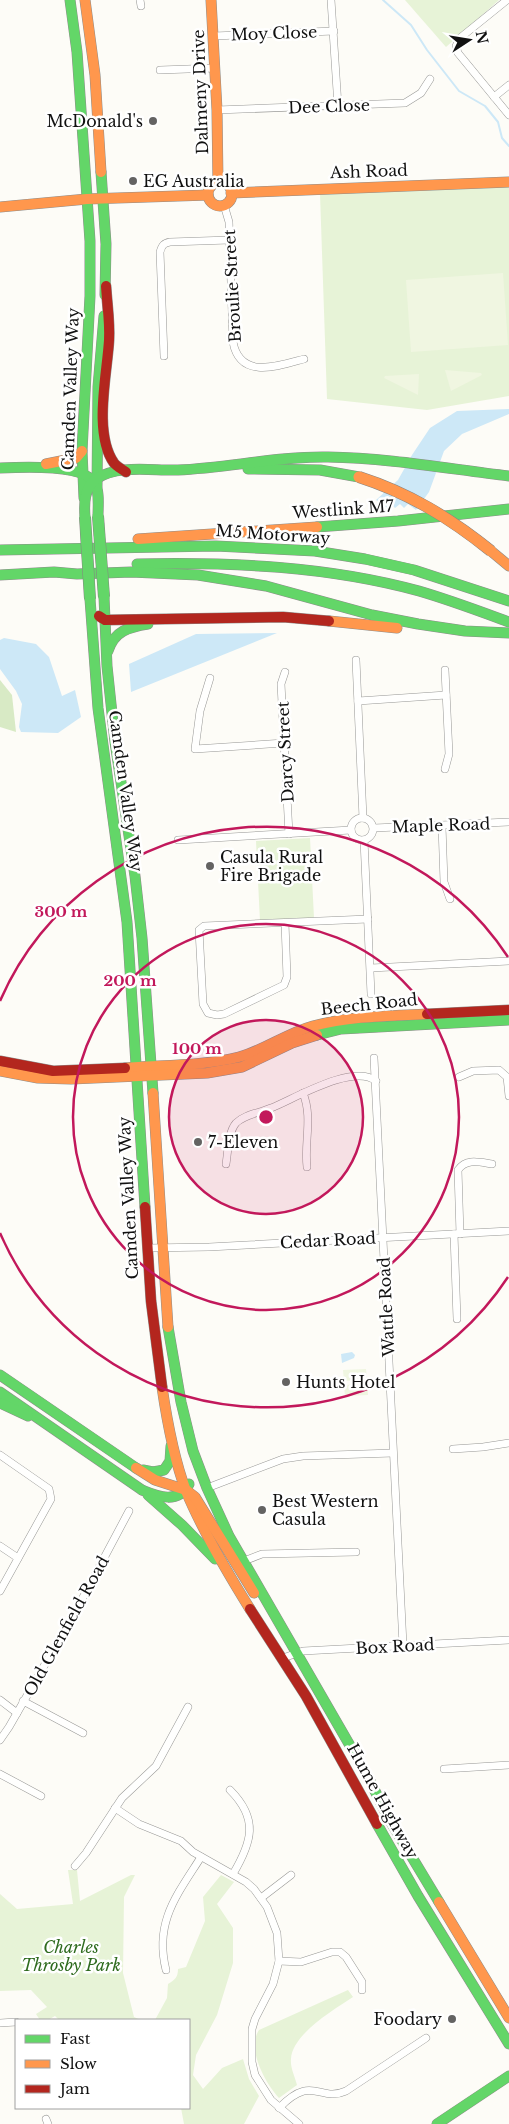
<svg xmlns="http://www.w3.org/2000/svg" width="509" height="2124" viewBox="0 0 509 2124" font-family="'Libre Baskerville',serif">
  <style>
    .green { fill: #e7f3d7 }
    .forest { fill: #d8eac5 }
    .pitch { fill: #f0f6e1 }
    .water { fill: #cde8f7 }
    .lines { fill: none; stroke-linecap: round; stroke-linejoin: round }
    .stream { stroke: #cde8f7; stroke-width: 2 }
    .street-casing { stroke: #979795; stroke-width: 8 }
    .fast-casing { stroke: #8e8d8b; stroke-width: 11 }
    .slow-casing { stroke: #8e8d8b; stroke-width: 11 }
    .jam-casing { stroke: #8e8d8b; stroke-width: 11 }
    .street { stroke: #fffffe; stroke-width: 7 }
    .fast { stroke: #63d668; stroke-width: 10 }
    .slow { stroke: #ff974d; stroke-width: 10 }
    .jam { stroke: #b3261e; stroke-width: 10 }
    .fast-bridge-casing { stroke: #858482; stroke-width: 12; stroke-linecap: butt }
    .slow-bridge-casing { stroke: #858482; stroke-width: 12; stroke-linecap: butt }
    .fast-bridge { stroke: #63d668; stroke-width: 11 }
    .slow-bridge { stroke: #ff974d; stroke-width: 11 }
    .ring { fill: none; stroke: #c2185b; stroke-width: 2.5 }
    .poi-dot { fill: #646362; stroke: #fff; stroke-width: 2 }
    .labels { text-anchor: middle; stroke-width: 5; stroke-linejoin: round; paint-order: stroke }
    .street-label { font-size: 16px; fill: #111; stroke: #fff }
    .poi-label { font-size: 16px; fill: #111; stroke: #fff; text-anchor: start }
    .park-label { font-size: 16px; font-style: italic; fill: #2f6b1f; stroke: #fff }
    .centre { fill: #c2185b; stroke: #fff; stroke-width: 2.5 }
    .ring-label { font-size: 15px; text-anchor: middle; font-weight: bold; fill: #c2185b; stroke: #fff; stroke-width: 5; stroke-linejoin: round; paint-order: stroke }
  </style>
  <rect width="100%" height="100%" fill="#fdfcf7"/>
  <!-- green -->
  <g class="green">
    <path d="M 405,0 L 499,0 L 446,47 Z"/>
    <path d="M 509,186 L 509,396 L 427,410 L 327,399 L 320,194 Z"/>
    <path d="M 310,838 L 314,918 L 260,921 L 256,841 Z"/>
    <path d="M 68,1870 L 77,1870 L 80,1901 L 131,1875 L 135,1875 L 124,1897 L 123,1973 L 134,2017 L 141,2020 L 59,2020 L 55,2016 L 48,2020 L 40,2020 L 36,2014 L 47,2007 L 31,1990 L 0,1991 L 0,1894 L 17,1909 L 73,1904 Z"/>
    <path d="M 221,1875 L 234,1882 L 217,1904 L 233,1928 L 233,1963 L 217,2015 L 196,2055 L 193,2075 L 203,2089 L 222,2068 L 243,2059 L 249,2079 L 259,2096 L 244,2124 L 184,2124 L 181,2108 L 189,2108 L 189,2020 L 155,2020 L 167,1998 L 168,1984 C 175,1980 178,1977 178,1969 L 186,1967 L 205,1921 L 203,1897 Z"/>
    <path d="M 348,1990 L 353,1997 C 335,2009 292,2034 291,2059 C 290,2067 295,2077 297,2085 L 279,2098 C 266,2084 246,2049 259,2030 Z"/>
  </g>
  <!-- forest -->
  <path class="forest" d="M 0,680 L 12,695 L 16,732 L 0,727 Z"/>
  <!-- pitch -->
  <g class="pitch">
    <path d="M 503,273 L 508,345 L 411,352 L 406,280 Z"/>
    <path d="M 445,370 L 481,373 L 482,375 L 451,391 Z"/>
    <path d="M 419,374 L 418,395 L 384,378 L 385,376 Z"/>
    <path d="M 366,1369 L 367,1380 L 344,1381 L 343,1370 Z"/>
    <path d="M 367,1384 L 368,1395 L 345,1396 L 344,1385 Z"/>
  </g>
  <!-- water -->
  <g class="water">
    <path d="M 509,409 L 509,414 L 462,434 L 444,451 L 429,492 L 416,510 L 408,504 L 404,508 L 400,504 L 395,508 L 391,504 L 387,508 L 376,500 L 398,480 L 412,455 L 430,428 L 457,411 Z"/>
    <path d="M 277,633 L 131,692 L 129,664 L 196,634 Z"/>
    <path d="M 4,638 L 36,644 L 49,657 L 62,696 L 75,690 L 81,717 L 58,733 L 21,732 L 19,727 L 22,704 L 16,691 L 0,669 L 0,640 Z"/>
    <path d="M 352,1352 L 355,1355 L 354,1358 L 342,1363 L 341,1354 Z"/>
  </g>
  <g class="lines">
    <!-- stream -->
    <path class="stream" d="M 383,0 L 411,25 L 427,50 L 459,91 L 485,106 L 498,122 L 502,138 L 509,146"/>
    <!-- street casing -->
    <g class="street-casing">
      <g id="street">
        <path d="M 140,0 L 141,6"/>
        <path d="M 331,0 L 338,106"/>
        <path d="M 507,0 L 460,38 L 456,46 L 458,53 L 509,115"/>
        <path d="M 214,36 L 334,31"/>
        <path d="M 160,70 L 215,68"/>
        <path d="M 494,97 L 509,85"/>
        <path d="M 217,110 L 405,103 L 421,93 L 430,79"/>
        <path d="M 224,205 L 229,222 L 233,342 C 240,380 278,366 304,359"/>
        <path d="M 164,356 L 160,252 C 162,245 164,243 170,242 L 229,240"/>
        <path d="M 356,660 L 363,818"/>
        <path d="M 285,672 L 281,684 L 289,834"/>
        <path d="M 210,678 L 200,711 L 195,749 L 284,743"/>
        <path d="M 358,701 L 446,695"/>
        <path d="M 445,769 L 449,754 L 445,670"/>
        <circle cx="362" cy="829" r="11"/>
        <path d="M 442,826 L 444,882 L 450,899"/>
        <path d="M 374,828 L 509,822"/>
        <path d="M 178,840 L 351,830"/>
        <path d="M 364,840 L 371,994"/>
        <path d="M 285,923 L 287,977 L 284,985 L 224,1014 L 217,1015 L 208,1013 L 203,1004 L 199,930 L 204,926 L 368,919"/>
        <path d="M 371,968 L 509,961"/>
        <path d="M 374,1058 L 403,1645"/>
        <path d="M 459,1077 L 473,1071 L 499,1070 L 507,1077 L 509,1096"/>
        <path d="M 303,1093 C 313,1118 304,1141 307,1167"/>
        <path d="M 226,1164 C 228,1152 228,1132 236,1123 C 245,1114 260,1113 271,1108 C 294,1099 353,1063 376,1081"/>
        <path d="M 454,1234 L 457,1319"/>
        <path d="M 460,1234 L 458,1170 C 466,1158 479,1162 492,1164"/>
        <path d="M 148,1248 L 209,1247 L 509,1231"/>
        <path d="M 453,1449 L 483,1447 L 509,1443"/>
        <path d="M 0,1455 L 49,1489 L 51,1499 L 0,1591"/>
        <path d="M 207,1488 L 283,1459 L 303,1456 L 393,1453"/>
        <path d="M 0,1546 L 18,1558"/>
        <path d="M 244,1561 L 262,1554 L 356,1552"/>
        <path d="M 283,1658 L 303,1651 L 509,1640"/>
        <path d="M 0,1700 L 17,1713"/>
        <path d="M 23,1701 L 83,1733"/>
        <path d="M 0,1740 L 9,1727 L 79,1605 L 129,1511"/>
        <path d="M 444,1769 L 509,1765"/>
        <path d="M 0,1774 L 41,1796"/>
        <path d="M 230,1790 C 259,1819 252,1842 233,1874"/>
        <path d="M 115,1808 L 139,1824 L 181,1841 L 193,1852 L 246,1882 L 254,1889 L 267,1907 L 277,1933 L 279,1961 L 273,1984 L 255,2019 L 252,2029 L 252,2062 L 255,2075 L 271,2100 L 299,2124"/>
        <path d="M 75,1866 L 86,1853 L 122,1798 L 156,1766 L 188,1707"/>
        <path d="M 261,1898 L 291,1875"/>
        <path d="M 279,1961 L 301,1962 L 332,1952 L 340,1952 L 346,1957 L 362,1982 L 362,1990"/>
        <path d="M 166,1970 C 154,1922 177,1895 201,1857"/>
        <path d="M 0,2023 L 16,2022"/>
        <path d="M 279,2108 C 313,2073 319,2103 346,2091 L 426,2038"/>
        <path d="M 46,2119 L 48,2124"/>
      </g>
    </g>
    <!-- fast casing -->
    <g class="fast-casing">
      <g id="fast">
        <path d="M 70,0 L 77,52 L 90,241 L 90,296 L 82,451 L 84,498"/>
        <path d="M 101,172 L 106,244 L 105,295"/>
        <path d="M 0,468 C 20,467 82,464 94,482 C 100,490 98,506 98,516"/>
        <path d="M 248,469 L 320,470 L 359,477"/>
        <path d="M 97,487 L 98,387 L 104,316"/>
        <path d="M 85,517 C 84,504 84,488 96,479 C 118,464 153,471 178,470 C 228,468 278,456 328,457 C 389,458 449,469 509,476"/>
        <path d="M 317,527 L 398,521 L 509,509"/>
        <path d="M 0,550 L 216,546 L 315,551 L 365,559 L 414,570 L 509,601"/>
        <path d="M 137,564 C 232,562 327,566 419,591 C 450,600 479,611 509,622"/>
        <path d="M 0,575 L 54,572 L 77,574 L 131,572 L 198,575 L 266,586 L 372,615 L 418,624 L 465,631 L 509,633"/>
        <path d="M 104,597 L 107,666 L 115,742 L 135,876 L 142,938 L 153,1093"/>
        <path d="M 90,599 L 98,708 L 127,922 L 145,1207"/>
        <path d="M 108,651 C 114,631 129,627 148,624"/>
        <path d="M 317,1035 L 341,1029 L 509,1020"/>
        <path d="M 168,1327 L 181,1402 L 193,1451 L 207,1488 L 229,1536 L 367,1775 L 389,1819 L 439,1902"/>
        <path d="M 0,1375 L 136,1468"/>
        <path d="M 0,1392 L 142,1490"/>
        <path d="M 0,1403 L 28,1416"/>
        <path d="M 143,1470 L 153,1472 L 164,1470 L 170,1461 L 171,1446"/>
        <path d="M 142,1490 C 159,1497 178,1504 189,1484"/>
        <path d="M 148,1495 L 182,1525 L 215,1559"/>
        <path d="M 377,1824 L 418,1896 L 509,2044"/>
        <path d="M 437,2124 L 509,2076"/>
      </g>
    </g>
    <!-- slow casing -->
    <g class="slow-casing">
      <g id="slow">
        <path d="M 85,0 L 95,75 L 101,172"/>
        <path d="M 211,0 L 217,110 L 218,183"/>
        <circle cx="220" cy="194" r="12"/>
        <path d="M 231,193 L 509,182"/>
        <path d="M 0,207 L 87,199 L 208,195"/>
        <path d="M 46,464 L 76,458 L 82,451"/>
        <path d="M 138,539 L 317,527"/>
        <path d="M 491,551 L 509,566"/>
        <path d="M 329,621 L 397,628"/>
        <path d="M 125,1068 C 163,1065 203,1066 239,1057 C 265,1050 287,1033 313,1026 C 351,1016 389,1016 427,1014"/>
        <path d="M 0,1071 L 38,1078 L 71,1079 L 207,1073 L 242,1067 L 292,1043 L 317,1035"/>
        <path d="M 153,1093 L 168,1327"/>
        <path d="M 162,1387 C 167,1421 174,1459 186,1491 C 203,1532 227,1572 250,1609"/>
        <path d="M 136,1468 L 155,1480 L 186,1490 L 195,1497 L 254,1593"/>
        <path d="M 439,1902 L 509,2018"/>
      </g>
    </g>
    <!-- jam casing -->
    <g class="jam-casing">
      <g id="jam">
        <path d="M 106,286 C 107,304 110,322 109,340 C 107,375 93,433 114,463 C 117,467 122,469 126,472"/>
        <path d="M 99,616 L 105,620 L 283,617 L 329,621"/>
        <path d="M 427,1014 L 509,1010"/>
        <path d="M 0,1061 L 53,1071 L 125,1068"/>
        <path d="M 145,1207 L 151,1301 L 162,1387"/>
        <path d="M 250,1609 L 306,1696 L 377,1824"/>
      </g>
    </g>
    <!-- street -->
    <use href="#street" class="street"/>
    <!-- fast -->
    <use href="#fast" class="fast"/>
    <!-- slow -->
    <use href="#slow" class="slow"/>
    <!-- jam -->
    <use href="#jam" class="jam"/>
    <!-- fast-bridge casing -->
    <g class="fast-bridge-casing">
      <g id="fast-bridge">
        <path d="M 98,516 L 104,597"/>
        <path d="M 85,517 L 90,599"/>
      </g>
    </g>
    <!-- slow-bridge casing -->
    <g class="slow-bridge-casing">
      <path id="slow-bridge" d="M 359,477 C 409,493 450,518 491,551"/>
    </g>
    <!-- fast-bridge -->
    <use href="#fast-bridge" class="fast-bridge"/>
    <!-- slow-bridge -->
    <use href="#slow-bridge" class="slow-bridge"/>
  </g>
  <!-- distance rings -->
  <circle cx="266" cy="1117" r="97" fill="#c2185b" fill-opacity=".12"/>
  <g class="ring">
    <circle cx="266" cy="1117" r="97"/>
    <circle cx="266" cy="1117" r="193"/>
    <path d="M508 1277A290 290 0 0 1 0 1233M0 1001A290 290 0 0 1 508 957"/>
  </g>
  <!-- markers -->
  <g class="poi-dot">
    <circle cx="153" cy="121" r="5"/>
    <circle cx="133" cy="181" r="5"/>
    <circle cx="210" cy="866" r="5"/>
    <circle cx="198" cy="1142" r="5"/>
    <circle cx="286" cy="1382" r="5"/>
    <circle cx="262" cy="1510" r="5"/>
    <circle cx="452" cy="2019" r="5"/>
  </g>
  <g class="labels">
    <!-- street labels -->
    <g class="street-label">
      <text transform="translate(274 33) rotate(-2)" y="6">Moy Close</text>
      <text transform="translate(200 92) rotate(-92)" y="6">Dalmeny Drive</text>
      <text transform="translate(329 106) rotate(-2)" y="6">Dee Close</text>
      <text transform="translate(369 171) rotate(-2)" y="6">Ash Road</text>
      <text transform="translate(232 286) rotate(-93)" y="6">Broulie Street</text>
      <text transform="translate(70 389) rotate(-88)" y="6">Camden Valley Way</text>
      <text transform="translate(343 509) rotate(-4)" y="6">Westlink M7</text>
      <text transform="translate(273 534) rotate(4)" y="6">M5 Motorway</text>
      <text transform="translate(285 752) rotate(-93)" y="6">Darcy Street</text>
      <text transform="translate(126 791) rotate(82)" y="6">Camden Valley Way</text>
      <text transform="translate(441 825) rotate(-2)" y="6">Maple Road</text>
      <text transform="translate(369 1004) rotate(-6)" y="6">Beech Road</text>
      <text transform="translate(128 1198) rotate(-93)" y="6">Camden Valley Way</text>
      <text transform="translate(328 1240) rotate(-3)" y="6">Cedar Road</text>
      <text transform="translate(386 1307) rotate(-93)" y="6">Wattle Road</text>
      <text transform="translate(66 1626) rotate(-61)" y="6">Old Glenfield Road</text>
      <text transform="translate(395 1646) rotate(-3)" y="6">Box Road</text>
      <text transform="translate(383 1801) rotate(61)" y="6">Hume Highway</text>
    </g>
    <!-- poi labels -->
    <g class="poi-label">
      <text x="143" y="127" text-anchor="end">McDonald's</text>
      <text x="143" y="187">EG Australia</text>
      <text x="220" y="863">Casula Rural<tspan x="220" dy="18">Fire Brigade</tspan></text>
      <text x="208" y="1148">7-Eleven</text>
      <text x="296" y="1388">Hunts Hotel</text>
      <text x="272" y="1507">Best Western<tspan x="272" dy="18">Casula</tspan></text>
      <text x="442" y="2025" text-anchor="end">Foodary</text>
    </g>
    <!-- park labels -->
    <g class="park-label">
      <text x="71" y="1953">Charles<tspan x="71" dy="18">Throsby Park</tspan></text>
    </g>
  </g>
  <circle cx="266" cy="1117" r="8" class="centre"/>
  <g class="ring-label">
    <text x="61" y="917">300 m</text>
    <text x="130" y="986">200 m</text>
    <text x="197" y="1054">100 m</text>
  </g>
  <!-- legend -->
  <rect x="15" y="2019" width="175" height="90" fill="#ffffff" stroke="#a0a0a0"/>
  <rect x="25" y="2035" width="25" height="8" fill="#63d668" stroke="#a0a0a0"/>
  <text x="60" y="2044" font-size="15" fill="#111111">Fast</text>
  <rect x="25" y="2060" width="25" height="8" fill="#ff974d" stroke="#a0a0a0"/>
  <text x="60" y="2069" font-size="15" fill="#111111">Slow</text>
  <rect x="25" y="2085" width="25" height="8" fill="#b3261e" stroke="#a0a0a0"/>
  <text x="60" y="2094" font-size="15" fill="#111111">Jam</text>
  <!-- north arrow -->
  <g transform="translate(469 40) rotate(78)" stroke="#ffffff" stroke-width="4" paint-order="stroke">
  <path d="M0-4L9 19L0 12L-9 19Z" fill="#111111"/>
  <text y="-8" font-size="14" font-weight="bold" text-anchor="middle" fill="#111111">N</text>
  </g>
</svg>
